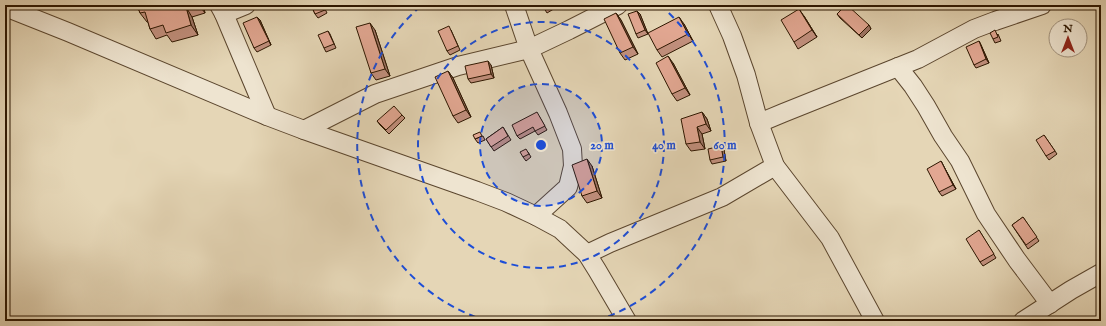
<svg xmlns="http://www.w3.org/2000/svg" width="1106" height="326" viewBox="0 0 1106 326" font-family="'IM FELL English',serif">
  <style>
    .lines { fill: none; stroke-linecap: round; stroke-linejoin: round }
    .minor-casing { stroke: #5b462e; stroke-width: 20 }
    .minor { stroke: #eee4d0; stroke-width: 18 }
    .wall { fill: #c2907e; stroke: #2d1600 }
    .shaded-wall { fill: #9e7566; stroke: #2d1600 }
    .building { fill: #e2a792; stroke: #2d1600 }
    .ring { fill: none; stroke: #1d4ed8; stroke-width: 2; stroke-dasharray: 7 5 }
    .centre { fill: #1d4ed8; stroke: #eee4d0; stroke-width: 2 }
    .ring-label { font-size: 12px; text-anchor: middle; font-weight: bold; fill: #1d4ed8; stroke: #eee4d0; stroke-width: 3.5; stroke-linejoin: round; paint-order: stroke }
  </style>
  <rect width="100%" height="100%" fill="#e5d6b6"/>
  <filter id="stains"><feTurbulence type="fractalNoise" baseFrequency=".005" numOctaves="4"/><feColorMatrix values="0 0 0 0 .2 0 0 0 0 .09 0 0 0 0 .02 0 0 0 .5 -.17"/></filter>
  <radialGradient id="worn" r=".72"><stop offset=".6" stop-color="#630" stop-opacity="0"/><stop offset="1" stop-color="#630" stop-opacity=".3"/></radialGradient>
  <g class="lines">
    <!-- minor casing -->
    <g class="minor-casing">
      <g id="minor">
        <path d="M 219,5 L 224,14 L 267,116"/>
        <path d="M 514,5 L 529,49 L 558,113 L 572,149 L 573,166 L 568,187 L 536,216"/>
        <path d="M 718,5 L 732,36 L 746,75 L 759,123 L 775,166 L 830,238 L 875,321"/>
        <path d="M 5,7 L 68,32 L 267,116 L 304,130 L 477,191 L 506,202 L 536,216 L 560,229 L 587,254 L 597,270 L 627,321"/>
        <path d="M 224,14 L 246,5"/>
        <path d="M 898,67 L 913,86 L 926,106 L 943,136 L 960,161 L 986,214 L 1017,260 L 1050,304"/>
        <path d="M 759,123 L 783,113 L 918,59 L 974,29 L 995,21 L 1042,5"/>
        <path d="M 304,130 L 375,94 L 458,66 L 529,49 L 569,30 L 618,5"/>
        <path d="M 587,254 L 610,243 L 722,197 L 775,166"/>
        <path d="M 1023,321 L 1071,290 L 1101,273"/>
      </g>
    </g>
    <!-- minor -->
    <use href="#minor" class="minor"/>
  </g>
  <!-- wall -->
  <g class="wall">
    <path d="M 137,5 L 203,5 L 205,13 L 192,17 L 198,35 L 172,42 L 167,35 L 156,39 L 150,29 L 148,22 L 147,22 L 140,13 Z"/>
    <path d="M 311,5 L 323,5 L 327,13 L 318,18 L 315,14 Z"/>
    <path d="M 542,5 L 555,5 L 557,7 L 547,13 Z"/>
    <path d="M 616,13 L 621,20 L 638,54 L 625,60 L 620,53 Z"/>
    <path d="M 640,14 L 648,34 L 638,38 L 636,34 Z"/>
    <path d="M 837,14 L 869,25 L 871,29 L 862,38 L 840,18 Z"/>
    <path d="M 804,16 L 817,37 L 798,49 L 794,42 Z"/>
    <path d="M 260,20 L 271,45 L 257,52 L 254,48 Z"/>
    <path d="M 684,24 L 693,41 L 662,57 L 657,50 Z"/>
    <path d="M 375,30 L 390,76 L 376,80 L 371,73 Z"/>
    <path d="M 451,30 L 460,50 L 450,55 L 447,51 Z"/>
    <path d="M 328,31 L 330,34 L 336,48 L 326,52 L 324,48 Z"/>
    <path d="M 998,34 L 1001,41 L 995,43 L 993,39 Z"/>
    <path d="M 979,41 L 981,45 L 989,63 L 976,68 L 974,65 Z"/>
    <path d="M 673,63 L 690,95 L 677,101 L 672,94 Z"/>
    <path d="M 491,65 L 494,78 L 471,83 L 468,79 Z"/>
    <path d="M 448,71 L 453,78 L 471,117 L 458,123 L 453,116 Z"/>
    <path d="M 702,112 L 707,119 L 711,131 L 702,134 L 705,149 L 691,151 L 686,144 Z"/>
    <path d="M 402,115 L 405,118 L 389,134 L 380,125 L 377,121 Z"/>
    <path d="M 539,116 L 547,130 L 538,135 L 535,131 L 520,139 L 517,136 Z"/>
    <path d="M 503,127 L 511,140 L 494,151 L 486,139 Z"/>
    <path d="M 1044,135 L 1057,154 L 1049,160 L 1046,156 Z"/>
    <path d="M 483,136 L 485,140 L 478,143 L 475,139 Z"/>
    <path d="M 721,146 L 724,150 L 726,161 L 712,164 L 710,160 Z"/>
    <path d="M 528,152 L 531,157 L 526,161 L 523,157 Z"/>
    <path d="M 941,161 L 943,165 L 956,189 L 942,196 L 939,192 Z"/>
    <path d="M 592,166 L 602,198 L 587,203 L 582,196 Z"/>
    <path d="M 1023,217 L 1039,241 L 1028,249 L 1012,225 Z"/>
    <path d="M 979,230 L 996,258 L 983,266 L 980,262 Z"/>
  </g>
  <!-- shaded-wall -->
  <g class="shaded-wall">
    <path d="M 199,5 L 203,5 L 205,13 Z"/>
    <path d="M 186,7 L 192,17 L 198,35 L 191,25 Z"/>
    <path d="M 799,9 L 804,16 L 817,37 L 812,30 Z"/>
    <path d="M 637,11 L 640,14 L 648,34 L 645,30 Z"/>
    <path d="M 616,13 L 621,20 L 638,54 L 633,47 Z"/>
    <path d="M 257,17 L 260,20 L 271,45 Z"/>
    <path d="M 679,17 L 684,24 L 693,41 L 688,34 Z"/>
    <path d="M 370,23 L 375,30 L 390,76 L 385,69 Z"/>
    <path d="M 869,25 L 871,29 L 862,38 L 859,35 Z"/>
    <path d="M 979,41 L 981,45 L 989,63 L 986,59 Z"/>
    <path d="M 668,56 L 673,63 L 690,95 L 685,88 Z"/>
    <path d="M 488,61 L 491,65 L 494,78 L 491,74 Z"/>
    <path d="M 448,71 L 453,78 L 471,117 L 466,110 Z"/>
    <path d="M 702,112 L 707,119 L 711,131 L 706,124 Z"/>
    <path d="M 697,127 L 702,134 L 705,149 L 700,142 Z"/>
    <path d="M 721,146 L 724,150 L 726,161 L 723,157 Z"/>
    <path d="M 587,159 L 592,166 L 602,198 L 597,191 Z"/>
    <path d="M 941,161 L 943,165 L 956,189 L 953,185 Z"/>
  </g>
  <!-- building -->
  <g class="building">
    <path d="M 137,5 L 194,5 L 186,7 L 191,25 L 166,33 L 163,25 L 150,29 L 145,12 L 140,13 Z"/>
    <path d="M 311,5 L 323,5 L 325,10 L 315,14 Z"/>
    <path d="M 542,5 L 551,5 L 544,9 Z"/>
    <path d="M 846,5 L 847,5 L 869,25 L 859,35 L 837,14 Z"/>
    <path d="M 799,9 L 812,30 L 794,42 L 781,20 Z"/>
    <path d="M 637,11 L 645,30 L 636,34 L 628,14 Z"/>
    <path d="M 616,13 L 633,47 L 620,53 L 604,19 Z"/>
    <path d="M 257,17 L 269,41 L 254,48 L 243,23 Z"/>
    <path d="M 679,17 L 688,34 L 657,50 L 648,33 Z"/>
    <path d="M 370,23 L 385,69 L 371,73 L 356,27 Z"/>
    <path d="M 449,26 L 458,46 L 447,51 L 438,31 Z"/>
    <path d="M 995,30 L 998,37 L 993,39 L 990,33 Z"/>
    <path d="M 328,31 L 334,44 L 324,48 L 318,35 Z"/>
    <path d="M 979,41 L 986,59 L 974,65 L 966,47 Z"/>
    <path d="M 668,56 L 685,88 L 672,94 L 656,63 Z"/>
    <path d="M 488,61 L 491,74 L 468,79 L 465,66 Z"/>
    <path d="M 448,71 L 466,110 L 453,116 L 435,77 Z"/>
    <path d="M 394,106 L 402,115 L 386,130 L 377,121 Z"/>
    <path d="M 537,112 L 545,126 L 535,131 L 533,127 L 517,136 L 512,125 Z"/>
    <path d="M 702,112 L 706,124 L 697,127 L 700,142 L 686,144 L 681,119 Z"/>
    <path d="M 503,127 L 508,136 L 491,147 L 486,139 Z"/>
    <path d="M 480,132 L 482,136 L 475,139 L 473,135 Z"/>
    <path d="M 1044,135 L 1055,151 L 1046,156 L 1036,140 Z"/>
    <path d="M 721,146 L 723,157 L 710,160 L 708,149 Z"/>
    <path d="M 526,149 L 529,154 L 523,157 L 520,152 Z"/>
    <path d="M 587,159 L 597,191 L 582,196 L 572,165 Z"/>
    <path d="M 941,161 L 953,185 L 939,192 L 927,169 Z"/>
    <path d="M 1023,217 L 1037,237 L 1026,245 L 1012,225 Z"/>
    <path d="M 979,230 L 994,254 L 980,262 L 966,239 Z"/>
  </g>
  <!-- distance rings -->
  <circle cx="541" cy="145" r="61" fill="#1d4ed8" fill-opacity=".12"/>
  <g class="ring">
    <circle cx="541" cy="145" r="61"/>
    <circle cx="541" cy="145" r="123"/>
    <path d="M487 321A184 184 0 0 1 422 5M660 5A184 184 0 0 1 595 321"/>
  </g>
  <circle cx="541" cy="145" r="6" class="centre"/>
  <g class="ring-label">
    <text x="602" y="149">20 m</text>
    <text x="664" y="149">40 m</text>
    <text x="725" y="149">60 m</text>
  </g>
  <!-- margin -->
  <rect width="1106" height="326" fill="none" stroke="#e5d6b6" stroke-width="20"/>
  <rect x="6" y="6" width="1094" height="314" fill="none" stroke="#2d1600" stroke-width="2"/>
  <rect x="10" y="10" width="1086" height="306" fill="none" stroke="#2d1600"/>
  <!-- north arrow -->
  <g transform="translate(1068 38)"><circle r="19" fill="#eee4d0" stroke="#a1927d"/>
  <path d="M0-3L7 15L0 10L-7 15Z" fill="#8f2418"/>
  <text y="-6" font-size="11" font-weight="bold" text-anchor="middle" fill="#2d1600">N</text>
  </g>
  <rect width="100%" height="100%" filter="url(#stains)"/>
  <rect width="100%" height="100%" fill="url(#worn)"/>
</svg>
